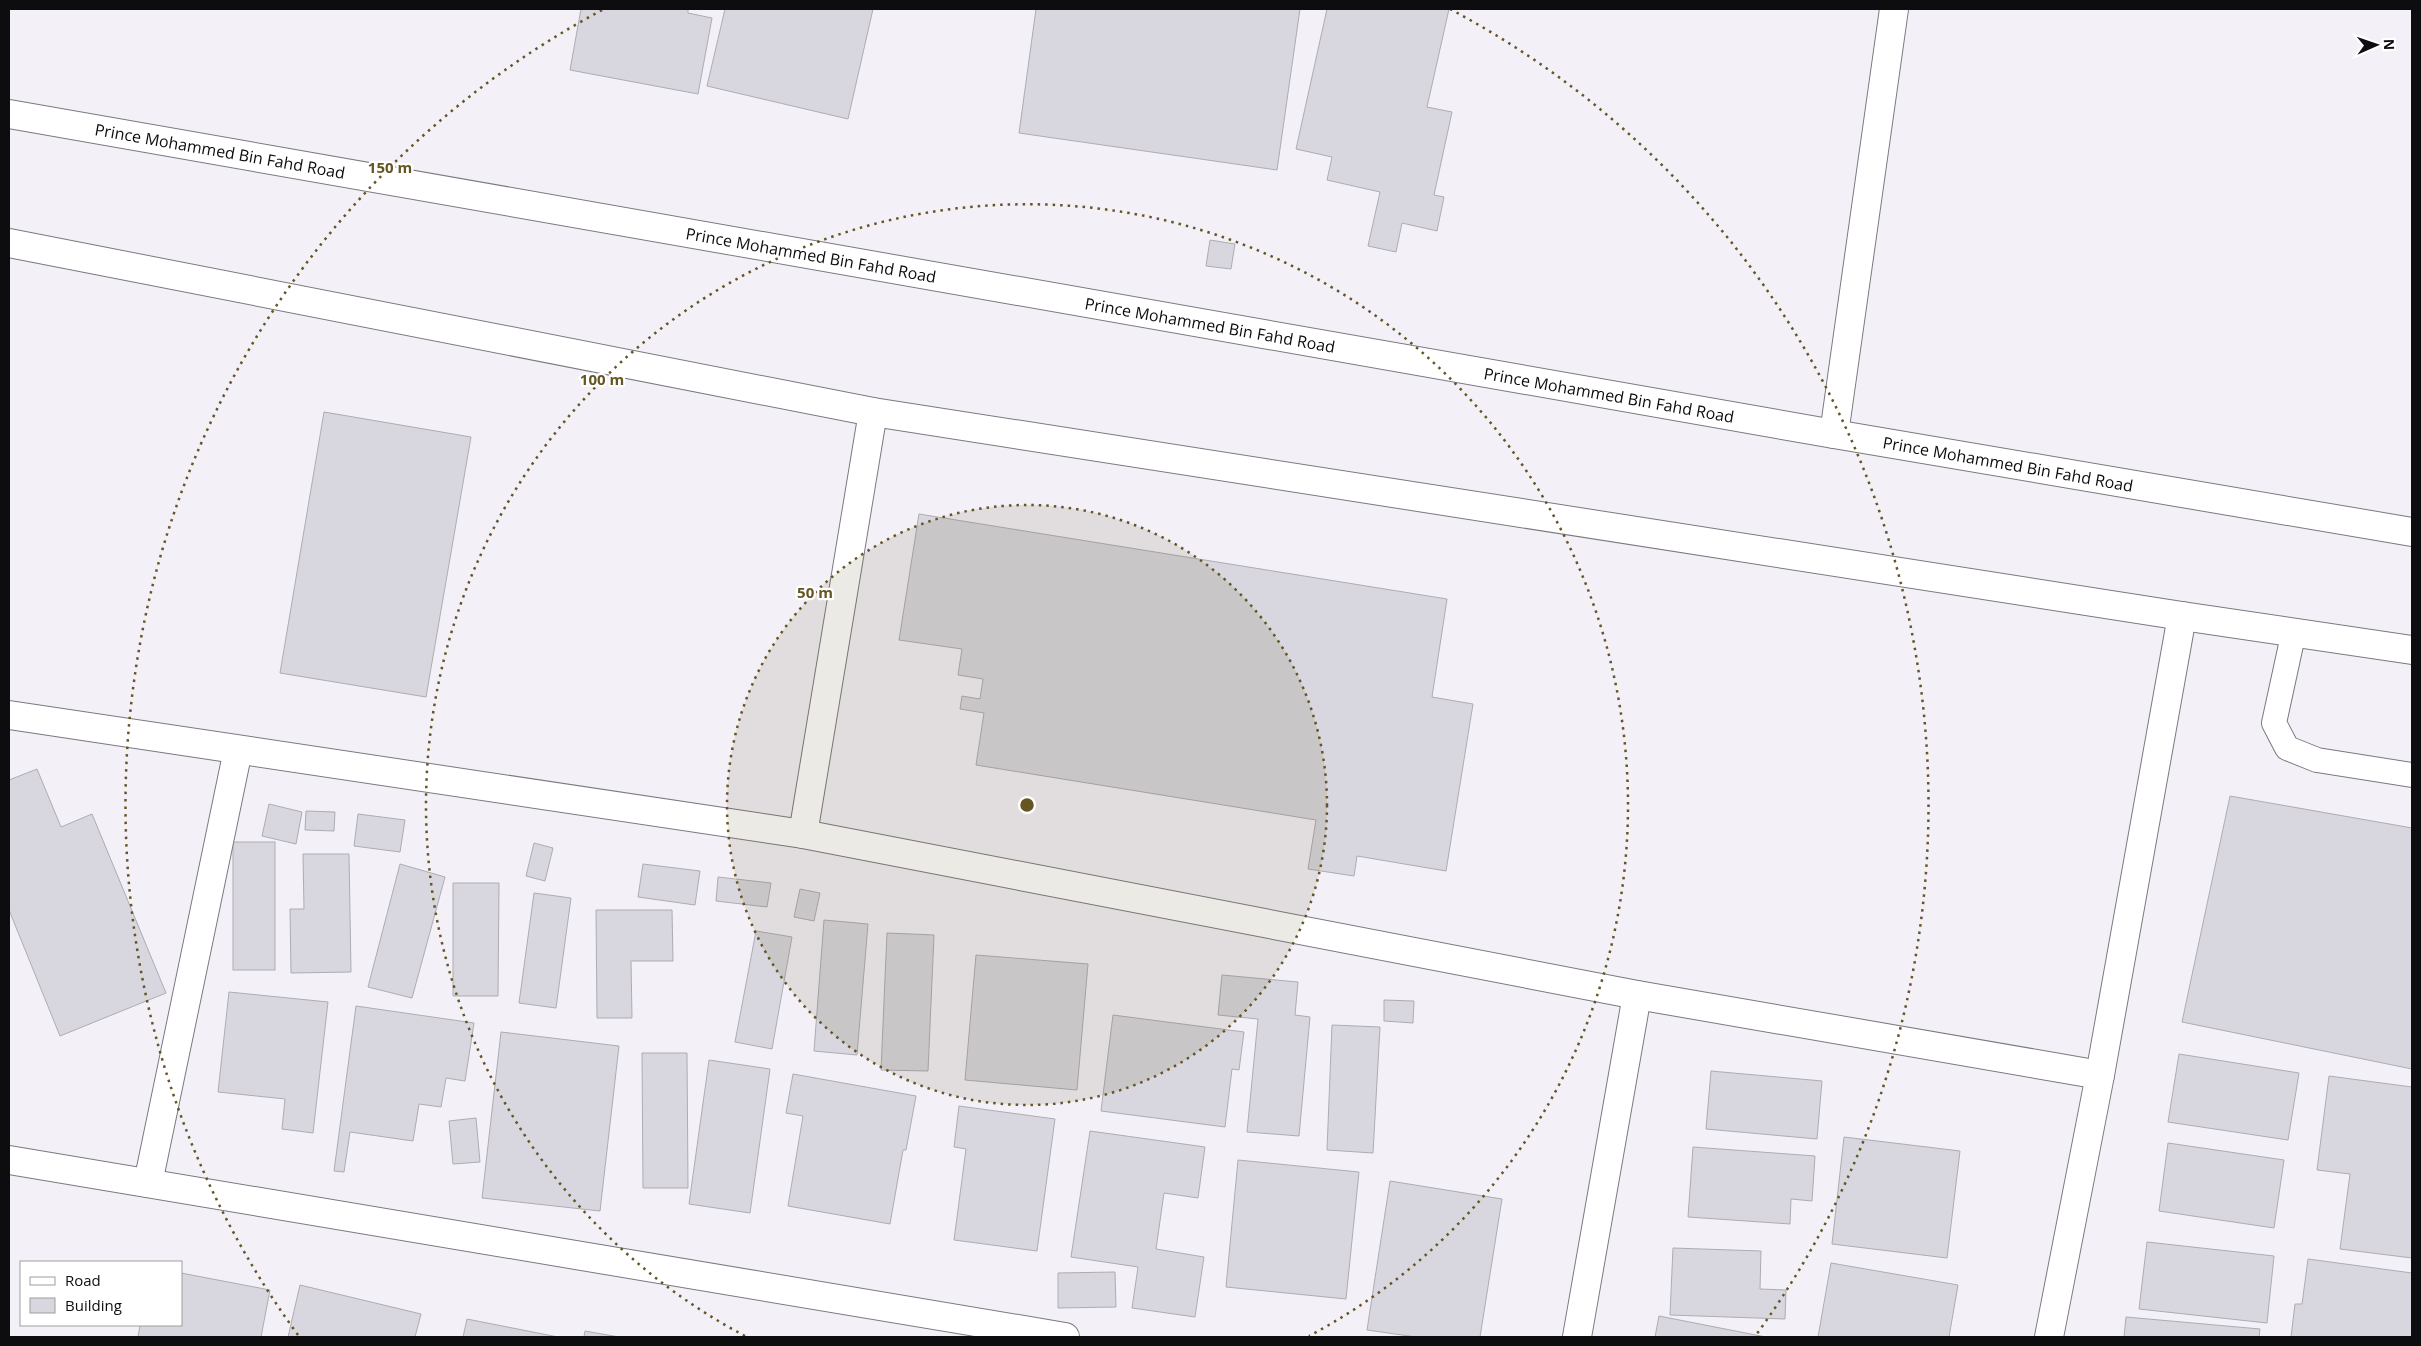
<svg xmlns="http://www.w3.org/2000/svg" width="2421" height="1346" viewBox="0 0 2421 1346" font-family="'Open Sans',sans-serif">
  <style>
    .building { fill: #d8d6de; stroke: #aeacb3 }
    .lines { fill: none; stroke-linecap: round; stroke-linejoin: round }
    .lane-casing { stroke: #7b7980; stroke-width: 26 }
    .street-casing { stroke: #7b7980; stroke-width: 30 }
    .secondary-casing { stroke: #7b7980; stroke-width: 30 }
    .lane { stroke: #fff; stroke-width: 24 }
    .street { stroke: #fff; stroke-width: 28 }
    .secondary { stroke: #fff; stroke-width: 28 }
    .ring { fill: none; stroke: #655522; stroke-width: 2.5; stroke-dasharray: 2.5 5 }
    .labels { text-anchor: middle; stroke-width: 4.5; stroke-linejoin: round; paint-order: stroke }
    .street-label { font-size: 16px; fill: #0d0c0e; stroke: #fff }
    .centre { fill: #655522; stroke: #fff; stroke-width: 2.5 }
    .ring-label { font-size: 15px; text-anchor: middle; font-weight: bold; fill: #655522; stroke: #fff; stroke-width: 4.5; stroke-linejoin: round; paint-order: stroke }
  </style>
  <rect width="100%" height="100%" fill="#f3f0f8"/>
  <!-- building -->
  <g class="building">
    <path d="M 581,9 L 688,9 L 688,13 L 712,18 L 698,94 L 570,70 Z"/>
    <path d="M 725,9 L 873,9 L 848,119 L 707,86 Z"/>
    <path d="M 1036,9 L 1300,9 L 1277,170 L 1019,133 Z"/>
    <path d="M 1327,9 L 1449,9 L 1427,107 L 1452,112 L 1434,195 L 1444,197 L 1437,231 L 1402,223 L 1396,252 L 1368,246 L 1380,192 L 1327,180 L 1332,157 L 1296,149 Z"/>
    <path d="M 1210,240 L 1235,244 L 1231,269 L 1206,266 Z"/>
    <path d="M 324,412 L 471,437 L 426,697 L 280,673 Z"/>
    <path d="M 919,514 L 1447,599 L 1432,697 L 1473,704 L 1446,871 L 1357,856 L 1354,876 L 1308,869 L 1316,820 L 976,765 L 984,713 L 960,709 L 962,696 L 980,699 L 983,679 L 958,675 L 962,649 L 899,640 Z"/>
    <path d="M 37,769 L 61,827 L 92,814 L 166,993 L 60,1036 L 9,910 L 9,780 Z"/>
    <path d="M 2230,796 L 2412,828 L 2412,1069 L 2182,1022 Z"/>
    <path d="M 269,804 L 302,812 L 296,844 L 262,836 Z"/>
    <path d="M 306,811 L 335,812 L 334,831 L 305,830 Z"/>
    <path d="M 358,814 L 405,820 L 400,852 L 354,846 Z"/>
    <rect x="233" y="842" width="42" height="128"/>
    <path d="M 534,843 L 553,848 L 545,881 L 526,876 Z"/>
    <path d="M 303,854 L 349,854 L 351,972 L 291,973 L 290,909 L 304,909 Z"/>
    <path d="M 400,864 L 445,877 L 412,998 L 368,987 Z"/>
    <path d="M 643,864 L 700,871 L 695,905 L 638,897 Z"/>
    <path d="M 718,877 L 771,883 L 767,907 L 716,901 Z"/>
    <path d="M 453,883 L 499,883 L 498,996 L 453,996 Z"/>
    <path d="M 800,889 L 820,893 L 814,921 L 794,917 Z"/>
    <path d="M 534,893 L 571,898 L 556,1008 L 519,1003 Z"/>
    <path d="M 596,910 L 672,910 L 673,961 L 631,961 L 632,1018 L 597,1018 Z"/>
    <path d="M 824,920 L 868,924 L 857,1055 L 814,1051 Z"/>
    <path d="M 756,931 L 792,937 L 772,1049 L 735,1042 Z"/>
    <path d="M 887,933 L 934,935 L 928,1071 L 881,1070 Z"/>
    <path d="M 976,955 L 1088,964 L 1077,1090 L 965,1080 Z"/>
    <path d="M 1222,975 L 1298,982 L 1295,1015 L 1310,1017 L 1299,1136 L 1247,1132 L 1258,1019 L 1218,1015 Z"/>
    <path d="M 229,992 L 328,1002 L 313,1133 L 282,1129 L 285,1099 L 218,1092 Z"/>
    <path d="M 1384,1000 L 1414,1001 L 1413,1023 L 1384,1021 Z"/>
    <path d="M 356,1006 L 474,1023 L 465,1081 L 446,1078 L 441,1107 L 419,1104 L 413,1141 L 350,1132 L 344,1172 L 334,1171 Z"/>
    <path d="M 1113,1015 L 1244,1032 L 1239,1070 L 1232,1069 L 1225,1127 L 1101,1111 Z"/>
    <path d="M 1332,1025 L 1380,1027 L 1373,1153 L 1327,1150 Z"/>
    <path d="M 501,1032 L 619,1046 L 600,1211 L 482,1198 Z"/>
    <path d="M 642,1053 L 687,1053 L 688,1188 L 643,1188 Z"/>
    <path d="M 2179,1054 L 2299,1073 L 2288,1140 L 2168,1122 Z"/>
    <path d="M 709,1060 L 770,1069 L 750,1213 L 689,1204 Z"/>
    <path d="M 1711,1071 L 1822,1081 L 1817,1139 L 1706,1129 Z"/>
    <path d="M 793,1074 L 916,1096 L 906,1150 L 903,1150 L 890,1224 L 788,1206 L 803,1116 L 786,1113 Z"/>
    <path d="M 2329,1076 L 2412,1087 L 2412,1258 L 2340,1249 L 2350,1174 L 2317,1170 Z"/>
    <path d="M 959,1106 L 1055,1119 L 1037,1251 L 954,1240 L 966,1149 L 954,1147 Z"/>
    <path d="M 476,1118 L 480,1162 L 453,1164 L 449,1121 Z"/>
    <path d="M 1090,1131 L 1205,1147 L 1198,1198 L 1164,1193 L 1156,1249 L 1204,1257 L 1195,1317 L 1132,1308 L 1138,1267 L 1071,1257 Z"/>
    <path d="M 1844,1137 L 1960,1151 L 1947,1258 L 1832,1244 Z"/>
    <path d="M 2168,1143 L 2284,1160 L 2274,1228 L 2159,1211 Z"/>
    <path d="M 1693,1147 L 1815,1156 L 1812,1201 L 1791,1199 L 1790,1224 L 1688,1217 Z"/>
    <path d="M 1238,1160 L 1359,1172 L 1346,1299 L 1226,1287 Z"/>
    <path d="M 1390,1181 L 1502,1199 L 1480,1337 L 1416,1337 L 1367,1330 Z"/>
    <path d="M 2147,1242 L 2274,1256 L 2267,1323 L 2139,1309 Z"/>
    <path d="M 1673,1248 L 1761,1251 L 1760,1289 L 1786,1290 L 1785,1319 L 1670,1315 Z"/>
    <path d="M 2308,1259 L 2412,1273 L 2412,1337 L 2291,1337 L 2295,1304 L 2302,1304 Z"/>
    <path d="M 1831,1263 L 1958,1285 L 1949,1337 L 1818,1337 Z"/>
    <path d="M 1115,1272 L 1116,1307 L 1058,1308 L 1058,1273 Z"/>
    <path d="M 181,1273 L 270,1290 L 261,1337 L 138,1337 L 140,1325 L 181,1325 Z"/>
    <path d="M 300,1285 L 421,1314 L 415,1337 L 288,1337 Z"/>
    <path d="M 1659,1316 L 1766,1337 L 1655,1337 Z"/>
    <path d="M 2126,1317 L 2260,1329 L 2259,1337 L 2124,1337 Z"/>
    <path d="M 467,1319 L 558,1337 L 463,1337 Z"/>
    <path d="M 585,1331 L 619,1337 L 584,1337 Z"/>
  </g>
  <g class="lines">
    <!-- lane casing -->
    <g class="lane-casing">
      <path id="lane" d="M 2294,631 L 2274,723 L 2287,748 L 2317,760 L 2412,775"/>
    </g>
    <!-- street casing -->
    <g class="street-casing">
      <g id="street">
        <path d="M 1834,434 L 1894,9"/>
        <path d="M 9,715 L 803,834 L 1637,995 L 2100,1075"/>
        <path d="M 803,834 L 873,412"/>
        <path d="M 9,1160 L 1065,1337"/>
        <path d="M 148,1183 L 238,750"/>
        <path d="M 1577,1337 L 1637,995"/>
        <path d="M 2049,1337 L 2100,1075 L 2182,616"/>
      </g>
    </g>
    <!-- secondary casing -->
    <g class="secondary-casing">
      <g id="secondary">
        <path d="M 9,114 L 1834,434 L 2412,532"/>
        <path d="M 9,243 L 873,412 L 2182,616 L 2412,650"/>
      </g>
    </g>
    <!-- lane -->
    <use href="#lane" class="lane"/>
    <!-- street -->
    <use href="#street" class="street"/>
    <!-- secondary -->
    <use href="#secondary" class="secondary"/>
  </g>
  <!-- distance rings -->
  <circle cx="1027" cy="805" r="300" fill="#655522" fill-opacity=".12"/>
  <g class="ring">
    <circle cx="1027" cy="805" r="300"/>
    <path d="M745 1336A601 601 0 1 1 1309 1336"/>
    <path d="M298 1335A901 901 0 0 1 604 9M1450 9A901 901 0 0 1 1756 1335"/>
  </g>
  <g class="labels">
    <!-- street labels -->
    <g class="street-label">
      <text transform="translate(220 151) rotate(10)" y="6">Prince Mohammed Bin Fahd Road</text>
      <text transform="translate(811 255) rotate(10)" y="6">Prince Mohammed Bin Fahd Road</text>
      <text transform="translate(1210 325) rotate(10)" y="6">Prince Mohammed Bin Fahd Road</text>
      <text transform="translate(1609 395) rotate(10)" y="6">Prince Mohammed Bin Fahd Road</text>
      <text transform="translate(2008 464) rotate(10)" y="6">Prince Mohammed Bin Fahd Road</text>
    </g>
  </g>
  <circle cx="1027" cy="805" r="8" class="centre"/>
  <g class="ring-label">
    <text x="390" y="173">150 m</text>
    <text x="602" y="385">100 m</text>
    <text x="815" y="598">50 m</text>
  </g>
  <!-- border -->
  <rect width="2421" height="1346" fill="none" stroke="#0d0c0e" stroke-width="20"/>
  <!-- legend -->
  <rect x="20" y="1261" width="162" height="65" fill="#ffffff" stroke="#9e9e9f"/>
  <rect x="30" y="1277" width="25" height="8" fill="#ffffff" stroke="#9e9e9f"/>
  <text x="65" y="1286" font-size="15" fill="#0d0c0e">Road</text>
  <rect x="30" y="1298" width="25" height="15" fill="#d8d6de" stroke="#9e9e9f"/>
  <text x="65" y="1311" font-size="15" fill="#0d0c0e">Building</text>
  <!-- north arrow -->
  <g transform="translate(2376 45) rotate(88)" stroke="#ffffff" stroke-width="4" paint-order="stroke">
  <path d="M0-4L9 19L0 12L-9 19Z" fill="#0d0c0e"/>
  <text y="-8" font-size="14" font-weight="bold" text-anchor="middle" fill="#0d0c0e">N</text>
  </g>
</svg>
